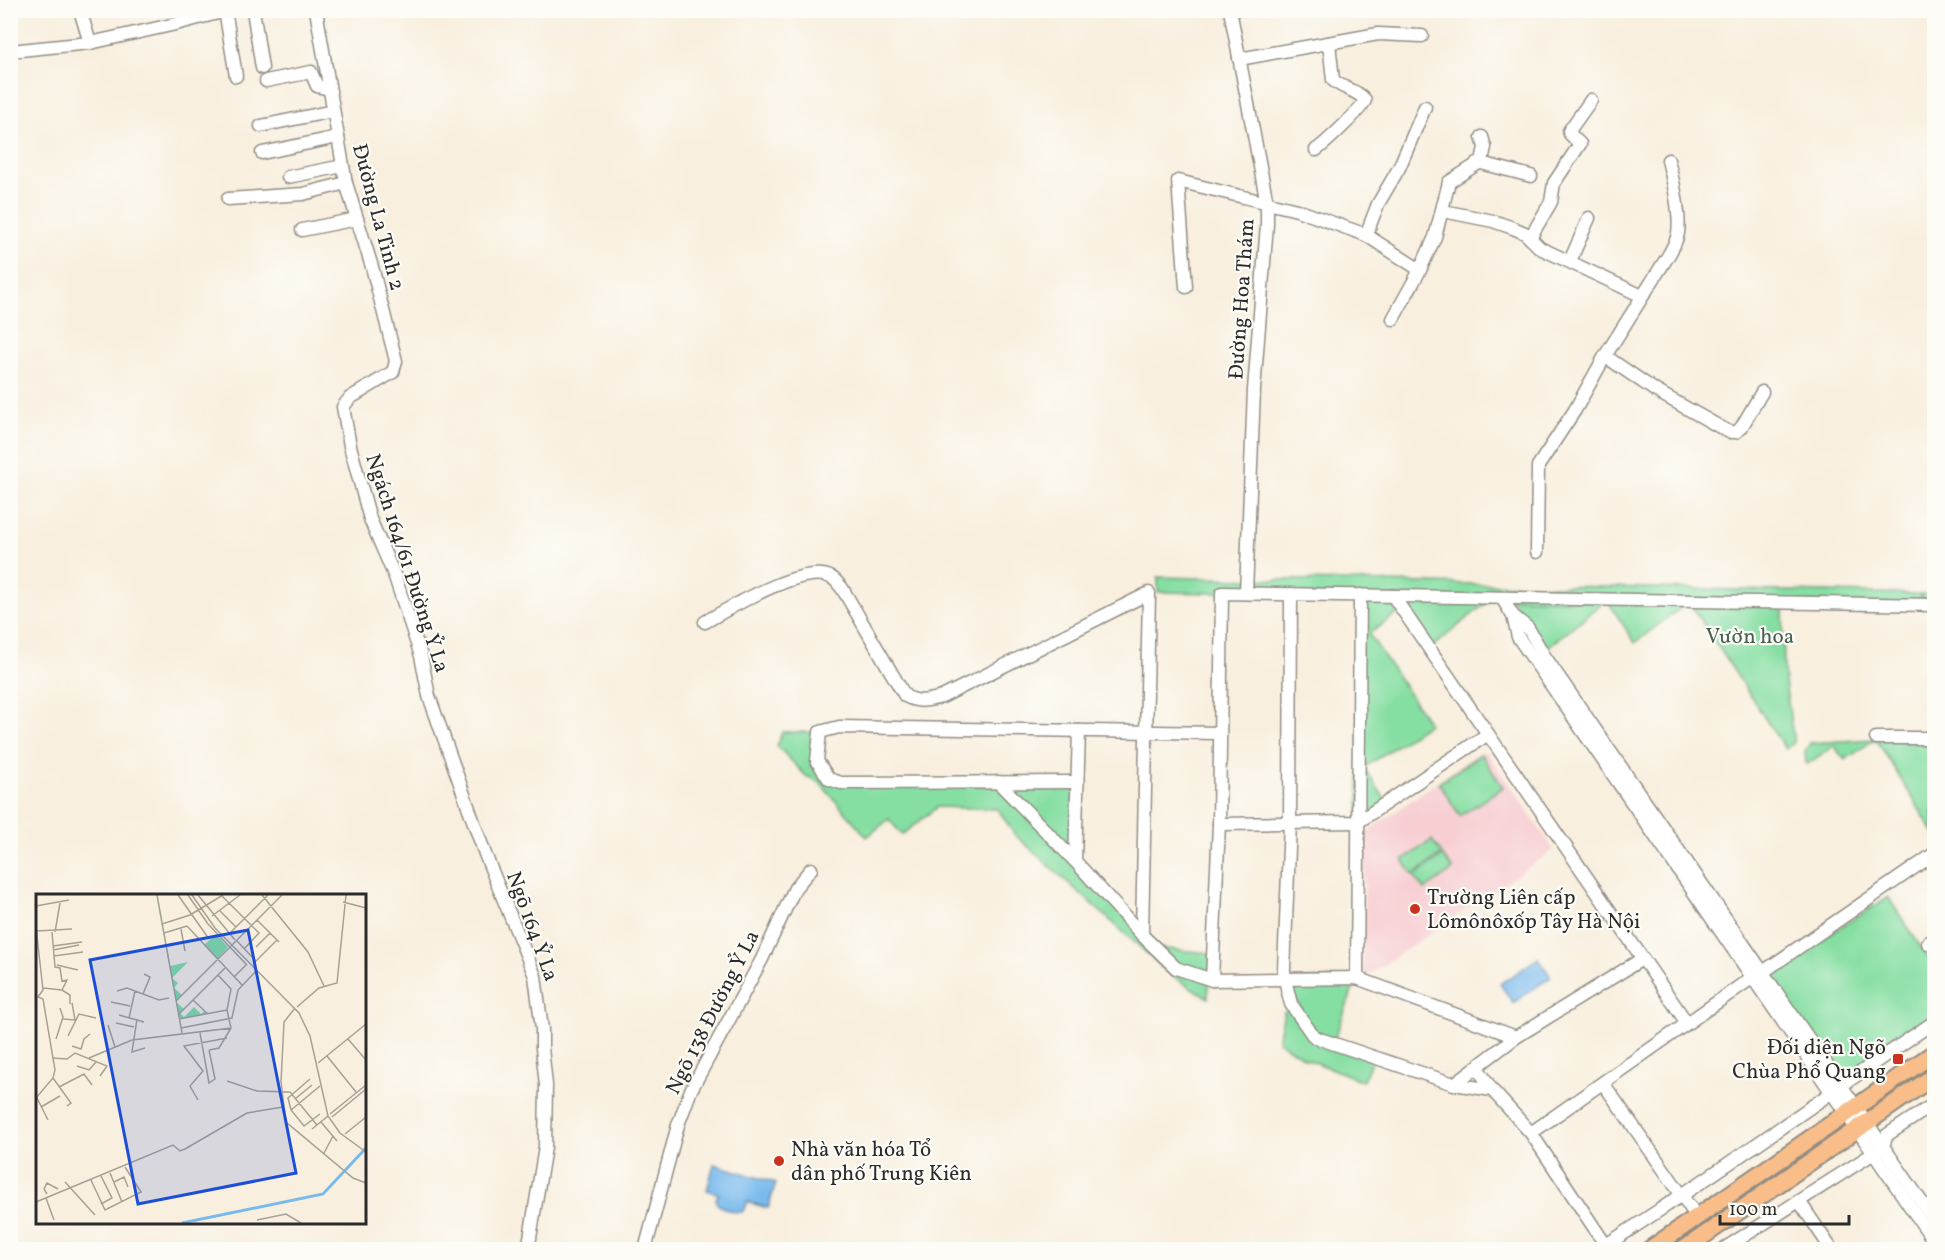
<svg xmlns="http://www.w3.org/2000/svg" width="1945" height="1260" viewBox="0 0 1945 1260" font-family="Vollkorn,serif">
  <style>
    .built { fill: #f7cfd3 }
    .green { fill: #85dea2; stroke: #588466; stroke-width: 1.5 }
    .water { fill: #79baed; stroke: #52728c; stroke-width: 1.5 }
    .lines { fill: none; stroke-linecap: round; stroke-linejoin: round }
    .minor-casing { stroke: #928d84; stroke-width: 15 }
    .major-casing { stroke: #928d84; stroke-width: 20 }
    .minor { stroke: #fff; stroke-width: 12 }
    .major { stroke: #f8bd89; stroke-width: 16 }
    .poi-dot { fill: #c8321e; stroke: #fdfcf7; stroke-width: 2 }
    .labels { text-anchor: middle; stroke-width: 4.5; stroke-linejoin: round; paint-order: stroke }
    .street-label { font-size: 21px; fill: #2b2b2b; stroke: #fdfcf7 }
    .park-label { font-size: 21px; fill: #46614f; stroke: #fdfcf7 }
    .poi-label { font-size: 21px; fill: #2b2b2b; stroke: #fdfcf7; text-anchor: start }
    .inset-river { fill: none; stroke: #79baed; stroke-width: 3 }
    .inset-road { fill: none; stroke: #a6a196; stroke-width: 1.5 }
    .view { fill: #1d4ed8; fill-opacity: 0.15; stroke: #1d4ed8; stroke-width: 3 }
    .inset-edge { fill: none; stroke: #2b2b2b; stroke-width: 3 }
  </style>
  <rect width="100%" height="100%" fill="#fdfcf7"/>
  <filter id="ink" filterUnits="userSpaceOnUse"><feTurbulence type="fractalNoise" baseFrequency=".0167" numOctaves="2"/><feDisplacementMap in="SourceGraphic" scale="12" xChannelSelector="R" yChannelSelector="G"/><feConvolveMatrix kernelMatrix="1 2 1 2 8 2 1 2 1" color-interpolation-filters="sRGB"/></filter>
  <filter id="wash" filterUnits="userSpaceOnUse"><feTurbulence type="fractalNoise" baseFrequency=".008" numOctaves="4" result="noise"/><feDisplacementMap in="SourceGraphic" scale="24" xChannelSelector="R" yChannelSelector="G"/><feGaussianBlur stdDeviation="1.35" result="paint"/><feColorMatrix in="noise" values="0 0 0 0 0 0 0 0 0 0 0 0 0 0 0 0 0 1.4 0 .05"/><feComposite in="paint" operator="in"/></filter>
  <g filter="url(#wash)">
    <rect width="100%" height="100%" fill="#f8efde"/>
    <!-- built -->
    <path class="built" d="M 1487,752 L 1554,850 L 1367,976 L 1363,969 L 1365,838 L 1368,831 L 1478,753 Z"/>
    <!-- green -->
    <g class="green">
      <path d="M 1158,577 L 1919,594 L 1924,602 L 1921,594 L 1934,595 L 1934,605 L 1783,602 L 1784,675 L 1794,743 L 1785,749 L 1689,602 L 1158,592 Z"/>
      <path d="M 1360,596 L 1393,597 L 1402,610 L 1369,634 L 1429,723 L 1364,768 L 1387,802 L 1359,821 Z"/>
      <path d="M 1395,597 L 1491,599 L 1430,649 Z"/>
      <path d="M 1511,598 L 1605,601 L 1543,651 Z"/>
      <path d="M 1607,600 L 1688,602 L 1635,643 Z"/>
      <path d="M 782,732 L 820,732 L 814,761 L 827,782 L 997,785 L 1176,968 L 1209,982 L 1208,998 L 1172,976 L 1014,834 L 998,809 L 937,807 L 902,835 L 889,819 L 867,837 L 819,782 L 806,776 L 777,746 Z"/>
      <path d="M 1875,739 L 1845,760 L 1834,746 L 1806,765 L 1805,752 L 1810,743 Z"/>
      <path d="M 1876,739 L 1934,739 L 1934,833 Z"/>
      <path d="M 1481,754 L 1503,787 L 1460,816 L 1439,783 Z"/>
      <path d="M 999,783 L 1076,783 L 1075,860 Z"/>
      <path d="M 1432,840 L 1442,854 L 1413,875 L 1403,860 Z"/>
      <path d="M 1443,856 L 1453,870 L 1424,890 L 1414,876 Z"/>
      <path d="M 1888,897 L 1934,967 L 1934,1019 L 1843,1081 L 1767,973 Z"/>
      <path d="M 1156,948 L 1211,953 L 1211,979 L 1176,968 Z"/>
      <path d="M 1357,978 L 1333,1043 L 1315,1037 L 1286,980 Z"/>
      <path d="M 1291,1005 L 1314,1038 L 1373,1057 L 1363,1081 L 1304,1058 L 1278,1041 L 1284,1012 Z"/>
    </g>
    <!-- water -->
    <g class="water">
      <path d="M 1538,958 L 1551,977 L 1513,1003 L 1500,984 Z"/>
      <path d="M 714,1164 L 776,1183 L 768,1208 L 747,1202 L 746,1207 L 742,1212 C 732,1213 725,1210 717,1204 L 716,1198 L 719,1194 L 707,1190 Z"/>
    </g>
  </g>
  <g filter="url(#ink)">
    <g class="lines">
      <!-- minor casing -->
      <g class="minor-casing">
        <g id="minor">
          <path d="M 80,10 L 90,43 L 176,24 L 225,11"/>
          <path d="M 225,10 L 236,76"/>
          <path d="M 253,10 L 262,68"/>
          <path d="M 316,10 L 346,183 L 372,267 L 396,361 L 393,372 L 350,398 L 343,407 L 350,446 L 370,519 L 395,577 L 421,656 L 429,696 L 485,854 L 535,976 L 542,1029 L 542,1048 L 546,1085 L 545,1147 L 528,1250"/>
          <path d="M 1230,10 L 1267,203 L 1267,224 L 1254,390 L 1246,593"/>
          <path d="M 10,51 L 90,43"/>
          <path d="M 1239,59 L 1378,34 L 1422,36"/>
          <path d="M 266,81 L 311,72 L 317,86 L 329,89"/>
          <path d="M 261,126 L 333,111"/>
          <path d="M 1316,150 C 1326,143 1362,109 1365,100 C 1358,90 1342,89 1333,80 L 1329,43"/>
          <path d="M 262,153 L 338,137"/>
          <path d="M 1481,163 L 1531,176"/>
          <path d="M 288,177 L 343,166"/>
          <path d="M 228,199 L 303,194 L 346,183"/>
          <path d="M 1443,211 L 1493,221 L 1513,228 L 1525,233 L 1540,248 L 1642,296"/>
          <path d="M 302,230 L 357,219"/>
          <path d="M 1366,235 L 1378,204 L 1399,168 L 1425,107"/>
          <path d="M 1530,238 L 1551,202 L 1554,183 L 1580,144 L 1570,134 L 1569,131 L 1591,100"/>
          <path d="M 1570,261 L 1589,218"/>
          <path d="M 1186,287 L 1178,181 L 1297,210 L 1366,235 L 1420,270"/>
          <path d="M 1393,319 L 1420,270 L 1435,237 L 1449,182 L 1482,161 L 1485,147 L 1482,137"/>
          <path d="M 1605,356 L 1656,391 L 1729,432 L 1736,432 L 1741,428 L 1762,392"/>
          <path d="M 1537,552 L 1538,466 L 1575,410 L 1605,356 L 1668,256 C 1672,249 1677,241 1678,233 C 1681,214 1673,180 1668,160"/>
          <path d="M 1291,594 L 1290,823 L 1284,970 L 1285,980 L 1291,1004 L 1314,1037 L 1454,1084 L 1492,1090 L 1531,1133 L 1609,1250"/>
          <path d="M 1393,596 L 1687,1023"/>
          <path d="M 1502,598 L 1513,616 L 1518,637 L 1934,1241"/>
          <path d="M 1513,616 L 1528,628 L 1545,657 L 1934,1220"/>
          <path d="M 705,622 C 730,608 805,562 832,578 C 836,580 839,585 842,588 L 905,696 C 918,703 927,701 942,697 L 1149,593 L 1142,935"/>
          <path d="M 1079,731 L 1075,861 L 1142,935 L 1176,968 L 1212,980"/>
          <path d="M 1876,738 L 1934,738"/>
          <path d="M 998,782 L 1075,861"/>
          <path d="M 1076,782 L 841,783 L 829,779 L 817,761 L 820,732 L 839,727 L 1220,733"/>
          <path d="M 1219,824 L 1358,822 L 1488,734"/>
          <path d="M 1928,943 L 1934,939"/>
          <path d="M 1642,959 L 1516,1037 L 1357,978 L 1212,980 L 1219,824 L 1222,593 L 1934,605"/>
          <path d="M 1357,978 L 1360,595"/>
          <path d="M 1477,1067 L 1492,1090"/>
          <path d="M 1603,1083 L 1697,1217"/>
          <path d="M 1454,1084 L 1516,1037"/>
          <path d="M 1531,1133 L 1753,977 L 1763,972 L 1934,854"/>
          <path d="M 1883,1146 L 1887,1135 L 1934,1104"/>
          <path d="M 1799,1201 L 1832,1250"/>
          <path d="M 1606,1245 C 1717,1174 1825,1096 1934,1022"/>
          <path d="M 645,1250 L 678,1125 L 691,1090 L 762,959 L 795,888 L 811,869"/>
          <path d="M 1722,1250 L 1874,1153"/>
        </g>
      </g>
      <!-- major casing -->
      <g class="major-casing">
        <g id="major">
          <path d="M 1649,1250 L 1934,1053"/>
          <path d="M 1683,1250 L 1934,1076"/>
        </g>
      </g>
      <!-- minor -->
      <use href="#minor" class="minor"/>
      <!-- major -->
      <use href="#major" class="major"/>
    </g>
  </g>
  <!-- markers -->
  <g class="poi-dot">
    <circle cx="1415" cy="909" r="6"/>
    <rect x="1892" y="1053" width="12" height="12" rx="3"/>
    <circle cx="779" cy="1161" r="6"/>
  </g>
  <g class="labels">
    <!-- street labels -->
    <g class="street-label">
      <text transform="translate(379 217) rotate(75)" y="7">Đường La Tinh 2</text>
      <text transform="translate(1241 299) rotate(-86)" y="7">Đường Hoa Thám</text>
      <text transform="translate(408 563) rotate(72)" y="7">Ngách 164/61 Đường Ỷ La</text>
      <text transform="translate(533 926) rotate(70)" y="7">Ngõ 164 Ỷ La</text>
      <text transform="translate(712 1012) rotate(-63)" y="7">Ngõ 138 Đường Ỷ La</text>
    </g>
    <!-- park labels -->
    <g class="park-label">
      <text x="1750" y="643">Vườn hoa</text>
    </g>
    <!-- poi labels -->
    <g class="poi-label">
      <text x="1427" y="904">Trường Liên cấp<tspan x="1427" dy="24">Lômônôxốp Tây Hà Nội</tspan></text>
      <text x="1886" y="1054" text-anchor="end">Đối diện Ngõ<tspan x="1886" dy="24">Chùa Phổ Quang</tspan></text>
      <text x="791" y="1156">Nhà văn hóa Tổ<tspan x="791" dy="24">dân phố Trung Kiên</tspan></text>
    </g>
  </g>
  <!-- overview -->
  <g transform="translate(36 894)">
    <rect width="330" height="330" fill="#f8efde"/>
    <path d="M 120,1 L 134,72 L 152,68 L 136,84 L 142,89 L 138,94 L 146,101 L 140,108 L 148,115 L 144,119 L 148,123 L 158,113 L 165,120 L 168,117 L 171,120 L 143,125 L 148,150 ZM 180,40 L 192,53 L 181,65 L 168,51 Z" fill="#85dea2"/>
    <path class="inset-river" d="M 146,329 L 287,300 L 330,254"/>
    <path class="inset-road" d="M 121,1 L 146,139M 142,1 L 173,45M 152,1 L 172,30 L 210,70M 156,1 L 179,34 L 263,119 L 274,142 L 292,222 L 304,239 L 330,258M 162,1 L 199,46M 185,1 L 223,39 L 208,55M 226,1 L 272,58 L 288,92M 307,8 L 330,14M 0,12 L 33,6M 184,17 L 200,33M 176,22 L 204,1M 221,26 L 243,48M 126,30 L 154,21 L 187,1M 151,32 L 206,91M 0,33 L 7,96 L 2,103 L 7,105 L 19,176 L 17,184 L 0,204M 145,35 L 149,57M 1,37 L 36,35M 16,38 L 19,73 L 24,74 L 26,87 L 31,86 L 26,96M 19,38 L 24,9M 128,39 L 151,32M 193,40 L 232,1M 201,47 L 220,67M 17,52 L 46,48M 220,53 L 234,39M 17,56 L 43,51M 18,62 L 47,58M 218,69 L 241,46M 21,71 L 42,76M 198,83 L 211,70M 7,94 L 26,96 L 34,101 L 34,110M 81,97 L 91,94 L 123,106 L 133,104M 107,100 L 114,83 L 108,80M 157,106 L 172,120M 140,107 L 246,1M 75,108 L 94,112M 261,113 L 283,94 L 301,89 L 310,1M 259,114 L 248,128 L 245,188 L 250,228 L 317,284 L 330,289M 83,121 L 108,128M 142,121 L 189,74M 93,124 L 99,97M 27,125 L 39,126 L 36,109M 101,125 L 96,158 L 109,154M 143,125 L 191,116M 80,129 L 98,133M 72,131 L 79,153M 145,134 L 196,124 L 202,96 L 221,76M 164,139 L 173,189 L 179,185 L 173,156M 32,142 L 43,120 L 60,124M 20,145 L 27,123 L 24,114M 312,145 L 330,166M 36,152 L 45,155 L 48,145 L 54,140M 173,156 L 183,154 L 195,134M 291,162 L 320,198M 16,164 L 31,165 L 39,159 L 71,172 L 64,182M 53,164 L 96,146 L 195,134 L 191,116 L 195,95 L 182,81M 282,169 L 330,130M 41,172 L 53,176 L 60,168M 17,184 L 35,209 L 31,212M 274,185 L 252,204 L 255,216 L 268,232 L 284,220M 191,187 L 221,197 L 254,198 L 281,231M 23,193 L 48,180 L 56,191M 0,202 L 12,226M 259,205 L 276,191M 162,206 L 154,192 L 167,177 L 148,152 L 191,144M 5,213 L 24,202M 255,216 L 284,192M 294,220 L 330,191M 296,223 L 330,195M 285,228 L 301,247M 276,235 L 292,222M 309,240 L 330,223M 288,259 L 297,242M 74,279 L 86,308M 65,282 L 76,304 L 65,310M 55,286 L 69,316 L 105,298 L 89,273M 29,288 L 59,321M 78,288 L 88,283 L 92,293M 11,300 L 8,295 L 11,289 L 22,295M 10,304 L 18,326M 0,308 L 137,251 L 144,257 L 149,255 L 211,219 L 247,213M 221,326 L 250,320 L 265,329"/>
    <path class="view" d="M 212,36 L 260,279 L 102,310 L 54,66 Z"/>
    <rect width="330" height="330" class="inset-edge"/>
  </g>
  <!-- margin -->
  <rect width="1945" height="1260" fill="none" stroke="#fdfcf7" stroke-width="36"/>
  <!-- scale -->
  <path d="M1720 1215v9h129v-9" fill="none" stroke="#2b2b2b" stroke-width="3"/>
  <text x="1729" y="1215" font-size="18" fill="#2b2b2b" stroke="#fdfcf7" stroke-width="4.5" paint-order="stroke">100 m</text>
</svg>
